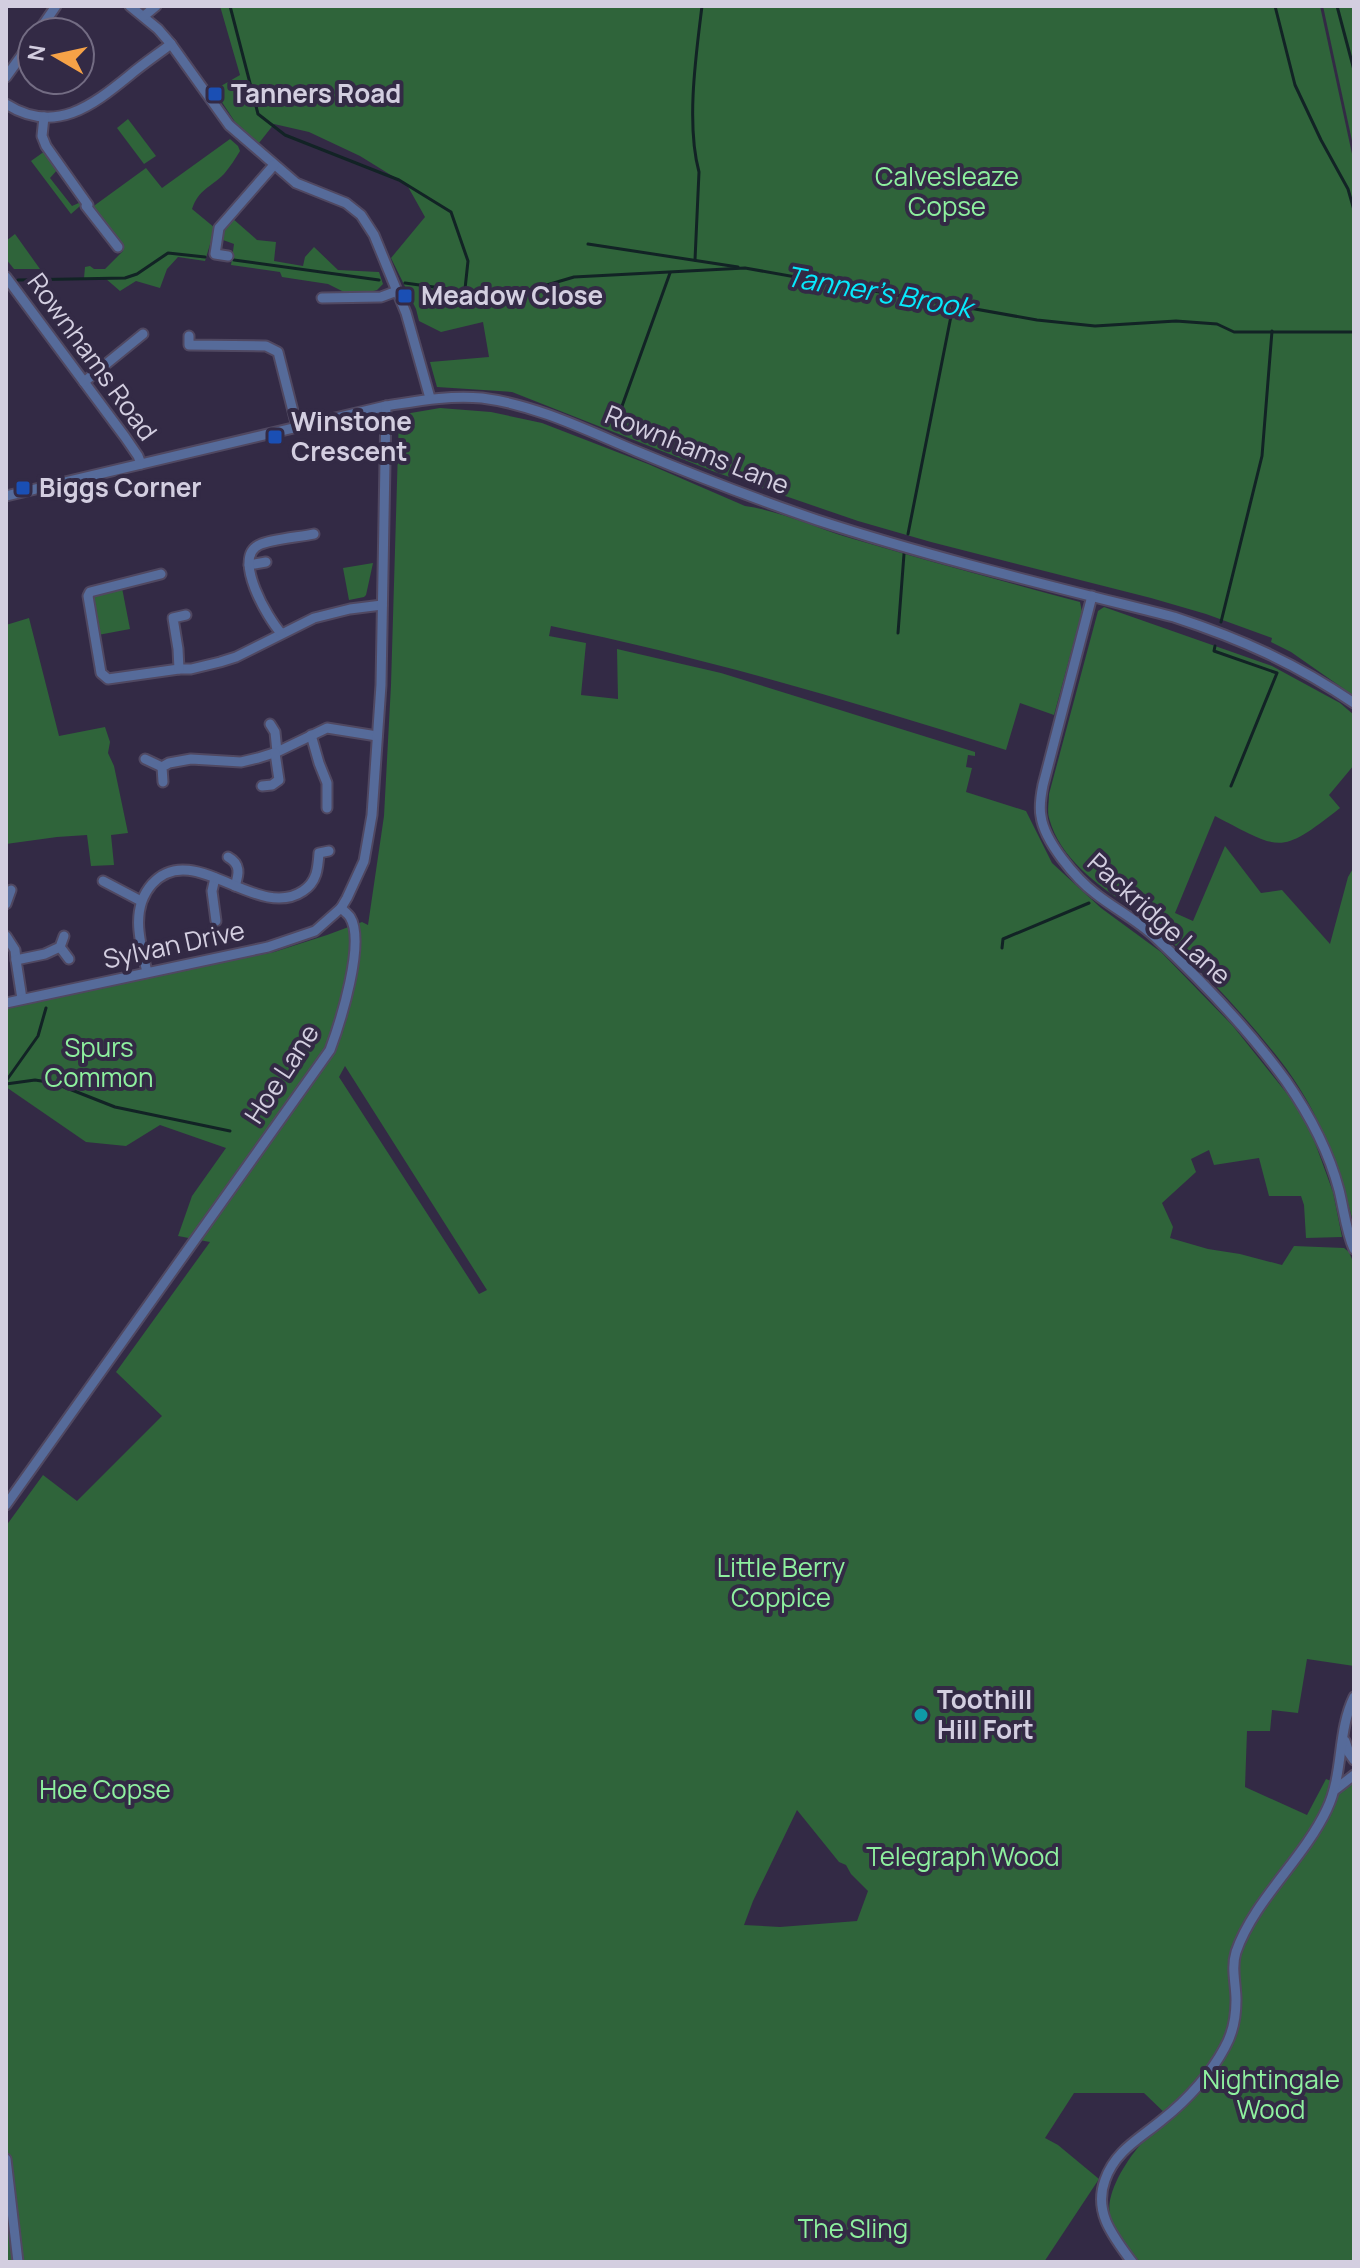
<svg xmlns="http://www.w3.org/2000/svg" width="1360" height="2268" viewBox="0 0 1360 2268" font-family="Manrope,sans-serif">
  <style>
    .green { fill: #2f643a; fill-rule: evenodd }
    .lines { fill: none; stroke-linecap: round; stroke-linejoin: round }
    .stream { stroke: #122325; stroke-width: 3 }
    .minor-casing { stroke: #504861; stroke-width: 13 }
    .minor { stroke: #566b9a; stroke-width: 9 }
    .transit-dot { fill: #1a4fb4; stroke: #332a45; stroke-width: 3 }
    .culture-dot { fill: #0f9aa8; stroke: #332a45; stroke-width: 3 }
    .labels { text-anchor: middle; stroke-width: 8; stroke-linejoin: round; paint-order: stroke }
    .poi-label { font-size: 26px; font-weight: bold; fill: #d3cee0; stroke: #332a45; text-anchor: start }
    .park-label { font-size: 26px; fill: #8ef09f; stroke: #332a45 }
    .street-label { font-size: 26px; fill: #d3cee0; stroke: #332a45 }
    .water-label { font-size: 28px; font-style: italic; fill: #07e9fc; stroke: #332a45 }
  </style>
  <rect width="100%" height="100%" fill="#332a45"/>
  <!-- green -->
  <g class="green">
    <path d="M 220,6 L 1320,6 L 1354,163 L 1354,638 L 1352,687 L 1354,688 L 1354,696 L 1291,652 L 1271,642 L 1272,638 L 1206,614 L 1151,598 L 931,542 L 858,521 L 715,472 L 512,392 L 437,387 L 430,362 L 489,357 L 483,322 L 441,332 L 419,321 L 416,309 L 391,258 L 425,217 L 407,185 L 360,156 L 309,132 L 274,124 L 259,143 L 235,122 L 214,90 L 240,75 Z"/>
    <path d="M 1323,6 L 1354,6 L 1354,150 Z"/>
    <path d="M 128,119 L 156,156 L 144,164 L 117,128 Z"/>
    <path d="M 230,139 L 238,146 L 240,151 C 235,159 230,167 224,174 C 210,188 199,189 192,209 L 215,228 L 205,261 L 178,257 L 167,269 L 160,288 L 136,281 L 120,291 L 105,278 L 84,278 L 85,267 L 90,266 L 94,269 L 105,269 L 123,251 L 91,208 L 146,168 L 162,188 Z"/>
    <path d="M 45,151 L 58,169 L 50,178 L 72,206 L 81,202 L 80,206 L 71,214 L 31,161 Z"/>
    <path d="M 232,218 L 257,240 L 276,242 L 274,261 L 303,266 L 305,257 L 314,247 L 338,270 L 379,272 L 383,284 L 377,290 L 370,292 L 344,292 L 328,284 L 282,277 L 280,272 L 231,265 L 234,244 L 223,240 C 220,230 226,224 232,218 Z"/>
    <path d="M 15,234 L 40,269 L 14,269 L 6,259 L 6,241 Z"/>
    <path d="M 440,408 L 491,412 L 542,423 L 648,464 L 745,506 C 781,511 816,528 850,538 C 927,561 1003,581 1080,602 L 1082,612 L 1054,715 L 1020,703 L 1006,750 C 856,702 706,658 551,626 L 549,636 L 586,643 L 581,695 L 618,699 L 617,649 L 721,673 L 975,752 L 975,756 L 968,755 L 966,767 L 972,768 L 966,792 L 1026,811 L 1052,863 L 1101,908 L 1161,952 L 1233,1026 L 1289,1096 L 1310,1129 L 1333,1192 L 1342,1237 L 1306,1238 L 1304,1205 L 1301,1196 L 1269,1196 L 1259,1158 L 1214,1165 L 1209,1150 L 1191,1159 L 1196,1172 L 1162,1203 L 1173,1227 L 1170,1238 L 1208,1249 L 1240,1254 L 1282,1265 L 1294,1246 L 1344,1248 L 1349,1252 L 1354,1264 L 1354,1666 L 1307,1659 L 1298,1713 L 1272,1710 L 1270,1731 L 1247,1731 L 1245,1787 L 1307,1815 L 1326,1779 L 1344,1786 L 1354,1781 L 1354,2262 L 1140,2262 C 1129,2248 1114,2232 1110,2215 C 1105,2193 1128,2158 1142,2143 C 1150,2134 1161,2126 1170,2118 L 1144,2093 L 1074,2093 L 1045,2138 L 1058,2145 L 1099,2179 L 1044,2262 L 6,2262 L 6,1526 L 43,1475 L 77,1501 L 162,1416 L 116,1372 L 210,1242 L 178,1236 L 192,1196 L 226,1148 L 160,1125 L 126,1146 L 86,1142 L 6,1087 L 6,1009 L 161,974 L 274,952 L 327,935 L 362,922 L 368,925 L 384,816 L 391,685 L 399,415 ZM 345,1066 L 487,1290 L 479,1294 L 339,1077 ZM 797,1810 L 839,1862 L 846,1865 L 851,1874 L 868,1891 L 857,1921 L 780,1927 L 744,1925 L 753,1901 Z"/>
    <path d="M 373,563 L 366,595 L 364,597 L 349,600 L 343,568 Z"/>
    <path d="M 122,588 L 130,629 L 98,635 L 92,600 L 94,596 Z"/>
    <path d="M 1104,607 L 1272,666 L 1340,703 L 1354,715 L 1354,765 L 1329,795 L 1340,808 C 1279,856 1281,850 1215,816 L 1175,913 L 1193,921 L 1225,846 L 1261,893 L 1282,890 L 1330,944 L 1348,877 L 1354,867 L 1354,1225 C 1338,1163 1319,1110 1279,1059 C 1248,1020 1213,981 1176,946 C 1162,932 1146,918 1130,907 C 1097,884 1060,859 1049,818 C 1047,811 1049,802 1049,794 L 1098,611 Z"/>
    <path d="M 29,618 L 59,736 L 105,727 L 110,742 L 108,753 L 114,766 L 128,833 L 111,835 L 114,865 L 91,866 L 87,835 L 57,837 L 6,844 L 6,625 Z"/>
  </g>
  <g class="lines">
    <!-- stream -->
    <g class="stream">
      <path d="M 230,6 L 258,114 L 285,135 L 399,180 L 451,212 L 468,261 L 465,289 L 466,291"/>
      <path d="M 1275,6 L 1295,85 L 1321,140 L 1348,189 L 1354,210"/>
      <path d="M 1337,6 L 1354,70"/>
      <path d="M 588,244 L 738,267"/>
      <path d="M 234,260 L 379,280"/>
      <path d="M 695,260 L 699,172 C 686,124 696,55 702,6"/>
      <path d="M 18,280 L 125,278 L 137,274 L 168,253 L 205,257"/>
      <path d="M 405,283 L 506,297 L 574,277 L 745,268 L 1037,320 L 1095,326 L 1176,321 L 1217,324 L 1234,332 L 1354,332"/>
      <path d="M 617,420 L 670,273"/>
      <path d="M 908,534 L 953,306"/>
      <path d="M 1221,622 L 1262,456 L 1272,331"/>
      <path d="M 898,633 L 904,554"/>
      <path d="M 1215,646 L 1214,651 L 1277,673 L 1231,786"/>
      <path d="M 1002,948 L 1003,939 L 1089,903"/>
      <path d="M 6,1081 L 38,1036 L 46,1008"/>
      <path d="M 6,1084 L 35,1080 L 54,1083 L 115,1107 L 230,1131"/>
    </g>
    <!-- minor casing -->
    <g class="minor-casing">
      <g id="minor">
        <path d="M 130,6 L 158,29 L 171,44 L 229,125 L 296,183 L 346,203 L 361,215 L 374,235 L 406,313 L 430,398"/>
        <path d="M 144,16 L 156,6"/>
        <path d="M 38,32 L 56,6"/>
        <path d="M 6,77 L 32,41"/>
        <path d="M 6,104 C 55,135 92,106 130,75 C 143,64 158,54 171,44"/>
        <path d="M 44,117 L 42,136 L 46,146 L 88,205 L 86,206 L 118,247"/>
        <path d="M 228,256 L 215,254 L 219,228 L 274,165"/>
        <path d="M 6,277 L 125,437 L 138,456 L 141,464"/>
        <path d="M 322,298 L 381,297 L 397,291"/>
        <path d="M 189,336 L 189,345 L 266,346 L 278,352 L 297,427"/>
        <path d="M 84,382 L 143,334"/>
        <path d="M 6,496 L 386,406 C 418,401 448,395 482,398 C 536,405 586,430 636,451 C 696,476 756,499 817,520 C 933,558 1055,587 1174,617 C 1241,639 1295,663 1354,703"/>
        <path d="M 249,565 L 266,562"/>
        <path d="M 161,574 L 90,592 L 88,596 L 100,667 L 101,673 L 108,679 L 179,669 L 191,669 L 220,662 L 236,657 L 314,618 L 350,609 L 382,605"/>
        <path d="M 1092,596 L 1043,785 C 1041,795 1039,806 1041,816 C 1044,841 1076,879 1096,894 C 1115,909 1137,920 1155,937 C 1201,980 1249,1030 1286,1081 C 1309,1114 1329,1152 1339,1190 C 1344,1210 1346,1231 1354,1249"/>
        <path d="M 281,633 C 268,619 232,558 259,545 C 271,539 300,537 314,534"/>
        <path d="M 179,669 L 178,649 L 173,618 L 186,615"/>
        <path d="M 270,724 L 275,732 L 277,752"/>
        <path d="M 311,735 L 319,763 L 327,783 L 327,808"/>
        <path d="M 145,759 L 162,767"/>
        <path d="M 163,782 L 162,767 L 169,763 L 191,759 L 241,762 L 258,758 L 277,752 L 327,728 L 377,736"/>
        <path d="M 262,786 L 272,785 L 279,780 L 275,753"/>
        <path d="M 228,857 C 241,864 239,874 235,886"/>
        <path d="M 215,878 L 212,891 L 216,921"/>
        <path d="M 103,881 L 141,901"/>
        <path d="M 6,904 L 11,890"/>
        <path d="M 6,936 L 15,950 L 16,960"/>
        <path d="M 60,947 L 69,959"/>
        <path d="M 147,972 C 140,942 130,909 152,884 C 193,838 257,922 303,891 C 317,882 318,868 319,853 L 329,851"/>
        <path d="M 22,999 L 16,960 L 45,954 L 60,947 L 64,936"/>
        <path d="M 6,1003 L 268,947 L 315,931 L 341,908 L 347,898 L 364,861 L 372,815 L 381,685 L 386,406"/>
        <path d="M 6,1505 L 330,1050 C 340,1023 366,942 350,917 C 348,914 344,911 341,908"/>
        <path d="M 1345,1741 L 1349,1753 L 1354,1760"/>
        <path d="M 1336,1789 L 1354,1775"/>
        <path d="M 6,2159 L 18,2262"/>
        <path d="M 1132,2262 C 1114,2237 1093,2213 1105,2180 C 1115,2151 1139,2139 1162,2120 C 1187,2100 1210,2075 1225,2047 C 1233,2033 1236,2016 1236,2000 C 1236,1984 1231,1968 1236,1952 C 1254,1900 1303,1860 1327,1809 C 1344,1773 1337,1732 1354,1697"/>
      </g>
    </g>
    <!-- minor -->
    <use href="#minor" class="minor"/>
  </g>
  <!-- markers -->
  <g class="transit-dot">
    <rect x="207" y="86" width="16" height="16" rx="4"/>
    <rect x="397" y="288" width="16" height="16" rx="4"/>
    <rect x="267" y="429" width="16" height="16" rx="4"/>
    <rect x="15" y="480" width="16" height="16" rx="4"/>
  </g>
  <circle class="culture-dot" cx="921" cy="1715" r="8"/>
  <g class="labels">
    <!-- poi labels -->
    <g class="poi-label">
      <text x="231" y="103">Tanners Road</text>
      <text x="421" y="305">Meadow Close</text>
      <text x="291" y="431">Winstone<tspan x="291" dy="30">Crescent</tspan></text>
      <text x="39" y="497">Biggs Corner</text>
      <text x="937" y="1709">Toothill<tspan x="937" dy="30">Hill Fort</tspan></text>
    </g>
    <!-- park labels -->
    <g class="park-label">
      <text x="947" y="186">Calvesleaze<tspan x="947" dy="30">Copse</tspan></text>
      <text x="99" y="1057">Spurs<tspan x="99" dy="30">Common</tspan></text>
      <text x="781" y="1577">Little Berry<tspan x="781" dy="30">Coppice</tspan></text>
      <text x="105" y="1799">Hoe Copse</text>
      <text x="963" y="1866">Telegraph Wood</text>
      <text x="1271" y="2089">Nightingale<tspan x="1271" dy="30">Wood</tspan></text>
      <text x="853" y="2238">The Sling</text>
    </g>
    <!-- street labels -->
    <g class="street-label">
      <text transform="translate(92 357) rotate(54)" y="9">Rownhams Road</text>
      <text transform="translate(697 450) rotate(22)" y="9">Rownhams Lane</text>
      <text transform="translate(1159 919) rotate(42)" y="9">Packridge Lane</text>
      <text transform="translate(174 945) rotate(-12)" y="9">Sylvan Drive</text>
      <text transform="translate(282 1074) rotate(-57)" y="9">Hoe Lane</text>
    </g>
    <!-- water labels -->
    <g class="water-label">
      <text transform="translate(879 292) rotate(10)" y="10">Tanner's Brook</text>
    </g>
  </g>
  <!-- border -->
  <rect width="1360" height="2268" fill="none" stroke="#d3cee0" stroke-width="16"/>
  <!-- north arrow -->
  <g transform="translate(56 56) rotate(279)"><circle r="38" fill="#332a45" stroke="#736c83" stroke-width="2"/>
  <path d="M0-6L14 30L0 20L-14 30Z" fill="#f6a247"/>
  <text y="-12" font-size="22" font-weight="bold" text-anchor="middle" fill="#d3cee0">N</text>
  </g>
</svg>
